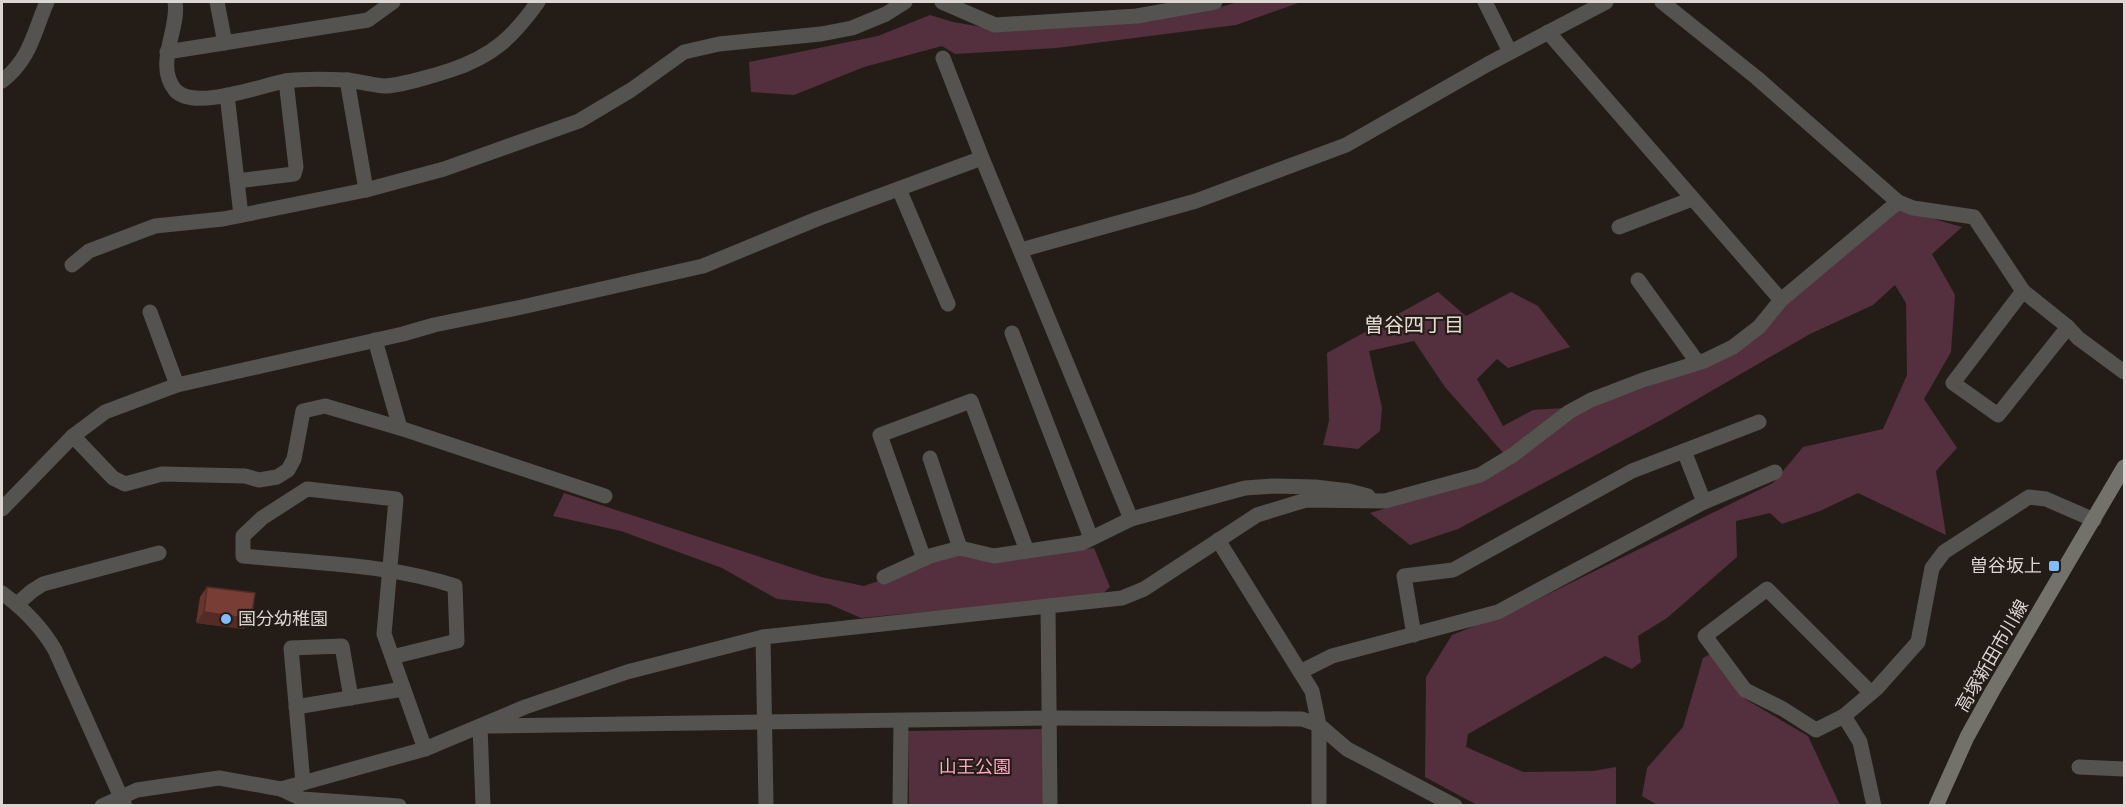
<svg xmlns="http://www.w3.org/2000/svg" width="2126" height="807" viewBox="0 0 2126 807" font-family="Inter,'Noto Sans JP',sans-serif">
  <style>
    .green { fill: #542f3e }
    .lines { fill: none; stroke-linecap: round; stroke-linejoin: round }
    .minor { stroke: #54534f; stroke-width: 15 }
    .tertiary { stroke: #54534f; stroke-width: 15 }
    .secondary { stroke: #72716a; stroke-width: 15 }
    .wall { fill: #67352e }
    .shaded-wall { fill: #542b25 }
    .building { fill: #783e35; stroke: #542b25; stroke-width: 1.5 }
    .poi-dot { fill: #82bcfa; stroke: #241d17; stroke-width: 2 }
    .labels { text-anchor: middle; stroke-width: 4.5; stroke-linejoin: round; paint-order: stroke }
    .poi-label { font-size: 18px; fill: #dbd6d2; stroke: #241d17; text-anchor: end }
    .street-label { font-size: 18px; fill: #dbd6d2; stroke: #241d17 }
    .park-label { font-size: 18px; fill: #ffa5c7; stroke: #241d17 }
    .neighbourhood-label { font-size: 20px; fill: #e5dbd3; stroke: #241d17 }
  </style>
  <rect width="100%" height="100%" fill="#241d17"/>
  <!-- green -->
  <g class="green">
    <path d="M 1238,2 L 1301,2 L 1236,25 L 1056,48 L 955,54 L 942,46 L 864,67 L 794,95 L 751,92 L 749,62 L 878,36 L 930,15 L 953,22 L 1005,31 L 1217,8 Z"/>
    <path d="M 1899,209 L 1962,227 L 1932,254 L 1955,295 L 1951,352 L 1924,399 L 1957,448 L 1936,471 L 1946,535 L 1858,493 L 1820,511 L 1782,524 L 1770,513 L 1736,521 L 1737,557 L 1667,618 L 1638,636 L 1641,662 L 1632,669 L 1605,656 L 1468,734 L 1466,747 L 1523,772 L 1593,771 L 1616,767 L 1616,805 L 1477,805 L 1425,777 L 1426,677 L 1452,635 L 1530,603 L 1773,483 L 1803,447 L 1883,429 L 1907,375 L 1906,303 L 1895,285 L 1873,305 L 1810,334 L 1663,419 L 1458,529 L 1410,545 L 1370,513 L 1461,485 L 1513,464 L 1445,387 L 1414,341 L 1369,351 L 1382,408 L 1380,431 L 1358,449 L 1323,445 L 1329,421 L 1327,353 L 1438,292 L 1466,316 L 1511,292 L 1538,306 L 1570,347 L 1508,368 L 1497,359 L 1477,379 L 1503,426 L 1533,410 L 1594,406 L 1685,373 L 1797,295 Z"/>
    <path d="M 564,493 L 821,577 L 864,586 L 959,553 L 1000,561 L 1094,548 L 1110,587 L 1101,595 L 861,618 L 829,604 L 777,599 L 722,568 L 621,531 L 553,516 Z"/>
    <path d="M 1710,654 L 1745,699 L 1808,736 L 1840,805 L 1659,806 L 1642,796 L 1647,768 L 1683,727 L 1703,658 Z"/>
    <path d="M 1042,729 L 1043,805 L 909,805 L 908,731 Z"/>
  </g>
  <g class="lines">
    <!-- minor -->
    <g class="minor">
      <path d="M 175,2 C 180,28 154,64 175,90 C 193,111 260,86 285,81 C 305,78 328,79 348,80 C 360,82 372,85 384,86 C 399,86 436,75 451,70 C 493,56 513,37 538,2"/>
      <path d="M 217,2 L 225,43"/>
      <path d="M 942,2 L 995,25 L 1137,16 L 1215,2"/>
      <path d="M 1485,2 L 1510,52"/>
      <path d="M 1662,2 L 1757,78 L 1898,202 L 1913,208 L 1974,217 L 2023,291 L 2068,327 L 2078,338 L 2124,372"/>
      <path d="M 1548,32 L 1781,300"/>
      <path d="M 167,52 L 368,20 L 393,2"/>
      <path d="M 943,58 L 982,158 L 1131,519"/>
      <path d="M 347,80 L 366,190"/>
      <path d="M 2,81 C 31,59 34,31 47,2"/>
      <path d="M 227,95 L 241,215"/>
      <path d="M 237,181 L 294,174 L 296,167 L 286,81"/>
      <path d="M 899,189 L 948,304"/>
      <path d="M 1619,227 L 1692,199"/>
      <path d="M 1021,250 L 1196,201 L 1346,145 L 1488,64 L 1606,2"/>
      <path d="M 72,265 L 89,251 L 155,226 L 223,219 L 366,190 L 444,169 L 579,121 L 631,90 L 684,52 L 719,44 L 821,34 L 852,28 L 886,14 L 905,2"/>
      <path d="M 1638,280 L 1698,363"/>
      <path d="M 2023,291 L 1953,383 L 1998,415 L 2068,327"/>
      <path d="M 150,312 L 177,385"/>
      <path d="M 1012,333 L 1091,538"/>
      <path d="M 375,340 L 400,428"/>
      <path d="M 73,436 L 113,478 L 125,484 L 162,474 L 245,476 L 259,480 L 277,477 L 288,470 L 294,459 L 303,411 L 325,406 L 400,428 L 605,496"/>
      <path d="M 1684,451 L 1704,502"/>
      <path d="M 930,458 L 960,548"/>
      <path d="M 2,509 L 73,436 L 105,412 L 177,385 L 403,334 L 434,325 L 522,307 L 703,266 L 817,219 L 982,158"/>
      <path d="M 1218,540 L 1312,691 L 1319,725 L 1319,806"/>
      <path d="M 924,559 L 880,435 L 971,401 L 1027,551"/>
      <path d="M 884,577 L 930,556 L 960,548 L 994,556 L 1082,543 L 1131,519 L 1245,488 L 1274,486 L 1315,487 L 1349,491 L 1368,496"/>
      <path d="M 17,604 L 32,591 L 43,584 L 159,553"/>
      <path d="M 1048,606 L 1050,806"/>
      <path d="M 1414,635 L 1404,576 L 1453,570 L 1632,471 L 1759,422"/>
      <path d="M 763,637 L 766,806"/>
      <path d="M 392,657 L 457,641 L 455,586 C 388,564 313,563 243,556 L 243,536 L 262,518 L 307,489 L 396,499 L 384,634 L 425,749"/>
      <path d="M 1300,672 L 1332,656 L 1498,612 L 1704,502 L 1775,472"/>
      <path d="M 1871,693 L 1767,589 L 1705,636 L 1745,690 L 1783,709 L 1816,730 L 1844,716 L 1877,688 L 1918,642 L 1932,568 L 1944,552 L 2029,497 L 2046,499 L 2094,520"/>
      <path d="M 296,707 L 403,689"/>
      <path d="M 1844,716 L 1860,742 L 1874,806"/>
      <path d="M 480,726 L 483,806"/>
      <path d="M 489,726 L 1050,718 L 1302,719 L 1319,725 L 1347,749 L 1455,806"/>
      <path d="M 2079,767 L 2124,769"/>
      <path d="M 303,783 L 291,648 L 342,646 L 351,698"/>
      <path d="M 281,789 L 302,799 L 399,806"/>
      <path d="M 102,806 L 137,790 L 219,778 L 281,789 L 425,749 L 525,707 L 627,672 L 763,637 L 1122,598 L 1144,589 L 1257,515 L 1306,500 L 1385,501 L 1480,475 L 1513,455 L 1569,412 L 1591,400 L 1643,380 L 1704,361 L 1733,347 L 1759,327 L 1781,300 L 1898,202"/>
      <path d="M 900,806 L 901,721"/>
    </g>
    <!-- tertiary -->
    <path class="tertiary" d="M 2,593 C 24,609 41,626 55,650 L 125,806"/>
    <!-- secondary -->
    <path class="secondary" d="M 1936,806 L 1967,737 L 1993,690 L 2124,467"/>
  </g>
  <!-- wall -->
  <path class="wall" d="M 207,587 L 244,629 L 196,623 L 200,597 Z"/>
  <!-- shaded-wall -->
  <path class="shaded-wall" d="M 204,612 L 251,619 L 244,629 L 196,623 Z"/>
  <!-- building -->
  <path class="building" d="M 207,587 L 255,593 L 251,619 L 204,612 Z"/>
  <!-- markers -->
  <g class="poi-dot">
    <rect x="2048" y="560" width="12" height="12" rx="3"/>
    <circle cx="226" cy="619" r="6"/>
  </g>
  <g class="labels">
    <!-- poi labels -->
    <g class="poi-label">
      <text x="2042" y="572">曽谷坂上</text>
      <text x="238" y="625" text-anchor="start">国分幼稚園</text>
    </g>
    <!-- street labels -->
    <g class="street-label">
      <text transform="translate(1992 656) rotate(-60)" y="6">高塚新田市川線</text>
    </g>
    <!-- park labels -->
    <g class="park-label">
      <text x="975" y="773">山王公園</text>
    </g>
    <!-- neighbourhood labels -->
    <g class="neighbourhood-label">
      <text x="1414" y="332">曽谷四丁目</text>
    </g>
  </g>
  <!-- border -->
  <rect width="2126" height="807" fill="none" stroke="#dbd6d2" stroke-width="6"/>
</svg>
